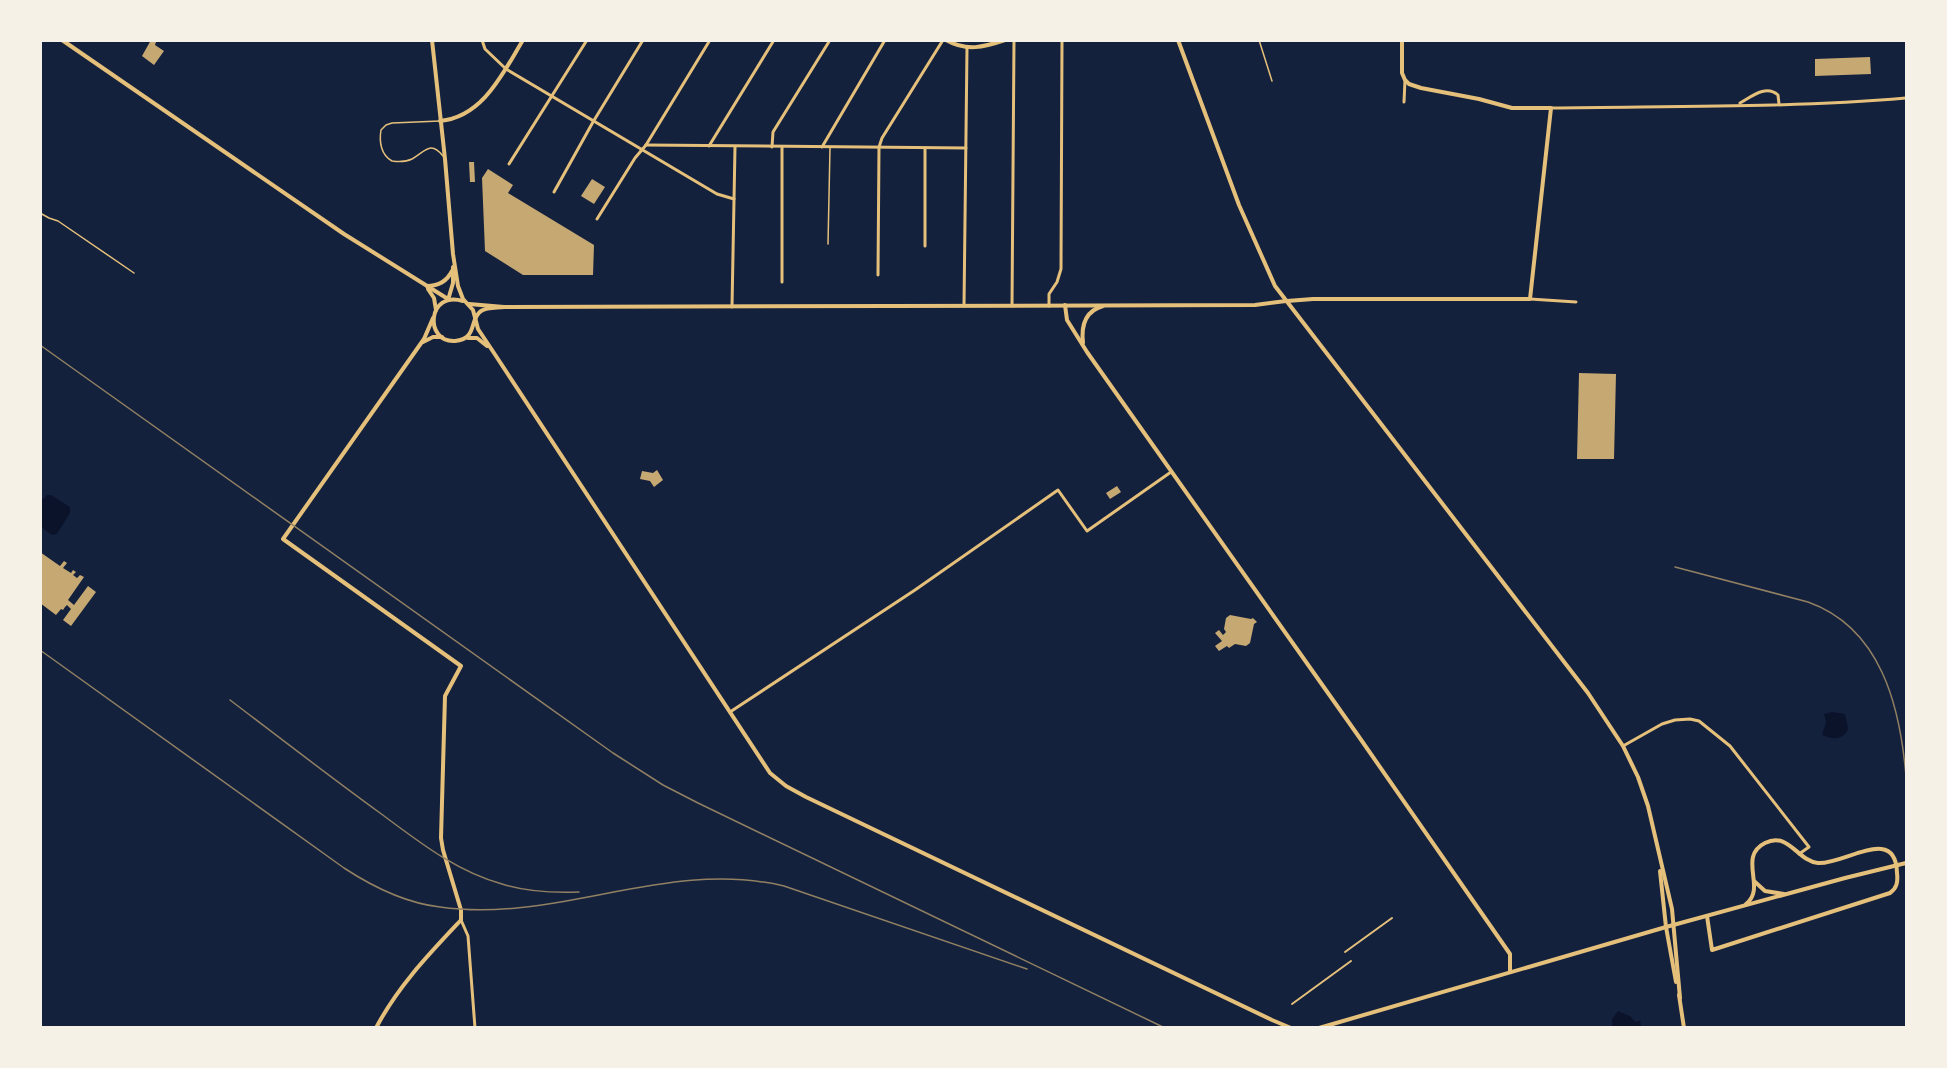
<svg xmlns="http://www.w3.org/2000/svg" width="1947" height="1068" viewBox="0 0 1947 1068" font-family="Inter,sans-serif">
  <style>
    .water { fill: #0b132b }
    .building { fill: #c6a872 }
    .lines { fill: none; stroke-linecap: round; stroke-linejoin: round }
    .service { stroke: #e5c07b; stroke-width: 1.5 }
    .pedestrian { stroke: #e5c07b; stroke-width: 2 }
    .minor { stroke: #e5c07b; stroke-width: 3 }
    .tertiary { stroke: #e5c07b; stroke-width: 4 }
    .secondary { stroke: #e5c07b; stroke-width: 4 }
    .rail { stroke: #918062; stroke-width: 1.5 }
  </style>
  <rect width="100%" height="100%" fill="#14213d"/>
  <!-- water -->
  <g class="water">
    <path d="M 47,495 L 51,495 L 70,507 L 70,513 L 57,534 L 52,535 L 41,527 L 41,499 L 43,499 Z"/>
    <path d="M 1832,712 L 1845,714 L 1848,728 L 1847,732 C 1839,741 1832,739 1822,735 L 1826,722 L 1824,714 Z"/>
    <path d="M 1618,1011 L 1630,1016 L 1636,1022 L 1641,1020 L 1640,1023 L 1642,1027 L 1612,1027 L 1612,1019 Z"/>
  </g>
  <!-- building -->
  <g class="building">
    <path d="M 151,40 L 156,42 L 155,45 L 164,51 L 154,65 L 142,56 Z"/>
    <path d="M 1870,57 L 1871,74 L 1815,76 L 1815,59 Z"/>
    <path d="M 469,162 L 474,162 L 475,182 L 470,182 Z"/>
    <path d="M 488,169 L 513,185 L 508,193 L 594,245 L 593,275 L 523,275 L 485,251 L 482,178 Z"/>
    <path d="M 592,179 L 605,187 L 594,204 L 581,196 Z"/>
    <path d="M 1579,373 L 1616,374 L 1614,459 L 1577,459 Z"/>
    <path d="M 657,470 L 663,480 L 654,487 L 650,481 L 640,479 L 642,471 L 653,473 Z"/>
    <path d="M 1117,486 L 1121,492 L 1110,499 L 1106,493 Z"/>
    <path d="M 40,552 L 60,566 L 64,561 L 67,563 L 63,568 L 71,573 L 73,570 L 76,572 L 73,575 L 77,578 L 80,575 L 84,577 L 68,600 L 74,605 L 88,586 L 96,592 L 71,626 L 63,620 L 71,609 L 67,605 L 65,607 L 64,605 L 65,607 L 63,610 L 61,609 L 56,615 L 40,603 Z"/>
    <path d="M 1230,615 L 1251,619 L 1253,618 L 1257,622 L 1254,624 L 1250,643 L 1246,646 L 1235,644 L 1229,648 L 1227,646 L 1219,651 L 1215,646 L 1222,641 L 1215,633 L 1219,630 L 1223,635 L 1226,632 L 1224,629 L 1226,618 Z"/>
  </g>
  <g class="lines">
    <!-- service -->
    <g class="service">
      <path d="M 1259,40 L 1272,81"/>
      <path d="M 440,121 L 392,123 L 386,125 L 381,130 C 379,142 381,155 392,161 C 399,162 406,162 412,159 C 425,152 430,140 443,156"/>
      <path d="M 40,213 L 49,218 L 58,221 L 134,273"/>
      <path d="M 828,244 L 830,148"/>
    </g>
    <!-- pedestrian -->
    <g class="pedestrian">
      <path d="M 1345,952 L 1392,918"/>
      <path d="M 1292,1004 L 1351,961"/>
    </g>
    <!-- minor -->
    <g class="minor">
      <path d="M 482,40 L 485,49 L 506,69 L 717,194 L 734,199"/>
      <path d="M 1404,102 L 1405,80"/>
      <path d="M 1740,103 C 1751,97 1766,84 1778,95 L 1779,104"/>
      <path d="M 1552,108 C 1670,106 1789,108 1906,98"/>
      <path d="M 646,145 L 966,148"/>
      <path d="M 709,146 L 774,40"/>
      <path d="M 772,147 L 773,132 L 830,40"/>
      <path d="M 822,147 L 885,40"/>
      <path d="M 509,164 L 587,40"/>
      <path d="M 554,192 L 593,122 L 643,40"/>
      <path d="M 597,219 L 635,158 L 646,145 L 710,40"/>
      <path d="M 925,246 L 925,148"/>
      <path d="M 878,275 L 879,147 L 882,138 L 943,40"/>
      <path d="M 782,282 L 782,147"/>
      <path d="M 1530,299 L 1576,302"/>
      <path d="M 964,306 L 967,48"/>
      <path d="M 1012,306 L 1014,40"/>
      <path d="M 1049,306 L 1049,294 L 1057,282 L 1061,269 L 1062,40"/>
      <path d="M 732,307 L 735,147"/>
      <path d="M 730,712 L 915,590 L 1058,490 L 1087,531 L 1171,472"/>
      <path d="M 1623,746 L 1662,724 L 1675,720 L 1690,719 L 1699,721 L 1730,746 L 1809,847 L 1799,854"/>
      <path d="M 461,920 L 468,936 L 475,1028"/>
    </g>
    <!-- tertiary -->
    <g class="tertiary">
      <path d="M 440,121 C 483,117 503,73 523,40"/>
      <path d="M 1287,301 L 1313,299 L 1530,299 L 1551,108 L 1512,108 L 1479,99 L 1421,88 L 1409,84 L 1405,80 L 1402,73 L 1402,40"/>
      <path d="M 1065,305 L 1067,320 L 1087,352 L 1357,734 L 1510,954 L 1510,972"/>
      <path d="M 423,342 L 433,337 L 442,337"/>
      <path d="M 1083,343 C 1081,326 1085,311 1103,306"/>
      <path d="M 1754,881 L 1765,891 L 1784,894"/>
      <path d="M 1707,916 L 1712,950 L 1890,893 C 1897,888 1898,882 1897,873 C 1896,824 1844,865 1818,863 C 1797,861 1789,831 1765,843 C 1737,857 1767,888 1746,904"/>
      <path d="M 376,1028 C 398,986 429,954 461,920 L 461,910 L 443,850 L 441,838 L 445,696 L 461,666 L 283,539 L 424,339 L 433,318"/>
    </g>
    <!-- secondary -->
    <g class="secondary">
      <path d="M 62,40 L 344,234 L 448,299"/>
      <path d="M 432,40 L 445,159 L 453,254 L 458,286 L 463,299 L 473,310 L 478,329 L 494,353 L 770,773 L 786,786 L 806,797 L 1272,1020 L 1291,1028"/>
      <path d="M 946,40 C 967,52 984,47 1005,40"/>
      <path d="M 1178,40 L 1239,205 L 1275,286 L 1588,693 L 1623,746 L 1638,777 L 1648,806 L 1672,909 L 1680,998"/>
      <path d="M 427,286 C 438,286 447,281 452,271"/>
      <path d="M 428,289 L 434,298 L 436,310"/>
      <path d="M 448,300 L 453,283 L 453,267"/>
      <path d="M 463,301 C 427,290 424,343 455,341 C 478,339 469,319 481,311 C 487,307 497,308 504,307"/>
      <path d="M 469,304 L 504,307 L 1255,305 L 1286,301"/>
      <path d="M 468,338 L 477,338 L 487,346"/>
      <path d="M 1660,871 L 1666,927 L 1676,982"/>
      <path d="M 1679,995 L 1684,1028"/>
      <path d="M 1319,1028 L 1666,927 L 1845,878 L 1906,863"/>
    </g>
    <!-- rail -->
    <g class="rail">
      <path d="M 40,345 L 613,753 L 663,785 L 698,803 L 1165,1028"/>
      <path d="M 1675,567 L 1808,602 C 1881,628 1900,706 1906,776"/>
      <path d="M 40,650 L 344,868 C 373,887 405,903 440,907 C 557,924 666,858 784,886 L 1027,969"/>
      <path d="M 230,700 C 280,738 329,776 380,813 C 418,841 455,871 502,884 C 527,892 553,893 579,892"/>
    </g>
  </g>
  <!-- border -->
  <rect width="1947" height="1068" fill="none" stroke="#f6f1e7" stroke-width="84"/>
</svg>
